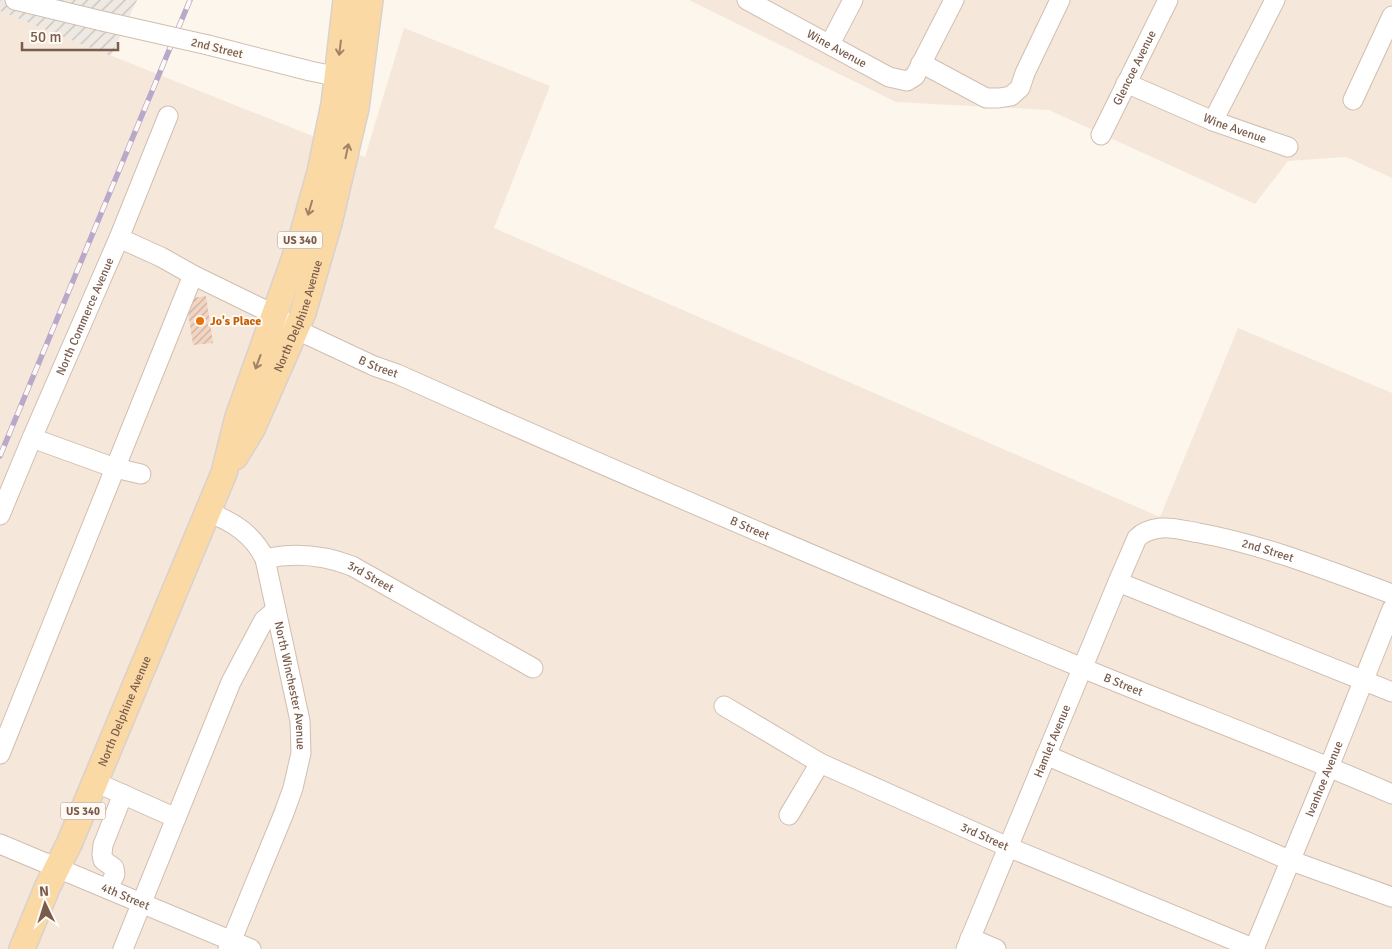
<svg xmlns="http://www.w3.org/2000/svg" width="1392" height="949" viewBox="0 0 1392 949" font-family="Signika,sans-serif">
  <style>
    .residential { fill: #f5e8da }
    .industrial { fill: url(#industrial-furrows) }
    .building { fill: url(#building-hatch) }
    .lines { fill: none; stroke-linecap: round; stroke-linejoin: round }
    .minor-casing { stroke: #d1beb0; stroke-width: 21 }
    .major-casing { stroke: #dad1cd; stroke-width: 28 }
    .minor { stroke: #fff; stroke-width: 19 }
    .major { stroke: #fbd9a5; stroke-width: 25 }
    .rail-casing { stroke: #b9a8c9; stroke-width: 5.5 }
    .rail { stroke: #fffaf3; stroke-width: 4; stroke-dasharray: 11; stroke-linecap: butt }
    .minor-bridge-casing { stroke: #d1beb0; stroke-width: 21; stroke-linecap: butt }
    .minor-bridge { stroke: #fff; stroke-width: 19 }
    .oneway { stroke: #a18267 }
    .food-dot { fill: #e8710a; stroke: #fffaf3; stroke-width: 2 }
    .labels { text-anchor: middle; stroke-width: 4; stroke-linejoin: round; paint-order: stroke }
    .shield { fill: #fffaf3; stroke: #a28b7f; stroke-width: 1 }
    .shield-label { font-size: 11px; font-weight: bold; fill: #7a5c4d }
    .street-label { font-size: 12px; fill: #7a5c4d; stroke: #fffaf3 }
    .food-label { font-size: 12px; font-weight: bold; fill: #c56008; stroke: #fffaf3; text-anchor: start }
  </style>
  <defs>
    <pattern id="industrial-furrows" width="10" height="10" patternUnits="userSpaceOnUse" patternTransform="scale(1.25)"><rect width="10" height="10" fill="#efe9e4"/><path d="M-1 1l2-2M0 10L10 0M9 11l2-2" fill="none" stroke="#c7c0bb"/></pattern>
    <pattern id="building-hatch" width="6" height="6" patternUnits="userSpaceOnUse" patternTransform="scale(1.25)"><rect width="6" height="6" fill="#f3d5c3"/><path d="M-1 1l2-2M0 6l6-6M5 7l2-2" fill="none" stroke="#cab0a1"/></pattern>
  </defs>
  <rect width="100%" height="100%" fill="#fdf6ec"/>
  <!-- residential -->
  <g class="residential">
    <path d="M 689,0 L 1392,0 L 1392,178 L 1346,157 L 1288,161 L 1255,204 L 1049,110 L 896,102 Z"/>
    <path d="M 0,11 L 365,157 L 404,28 L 550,86 L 494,228 L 1160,517 L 1238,328 L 1392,393 L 1392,949 L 0,949 Z"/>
  </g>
  <!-- industrial -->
  <path class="industrial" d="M 0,0 L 137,0 L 111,56 L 0,11 Z"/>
  <!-- building -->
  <path class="building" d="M 206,296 L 213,343 L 193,345 L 186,299 Z"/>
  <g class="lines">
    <!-- minor casing -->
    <g class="minor-casing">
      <g id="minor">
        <path d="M 15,0 L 102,21"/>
        <path id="s1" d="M 747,0 L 889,77 L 907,81 L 915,76 L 954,0"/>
        <path d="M 830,44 L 853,0"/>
        <path d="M 208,45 L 310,71 L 349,79"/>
        <path d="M 921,63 L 986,98 L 999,98 L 1011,96 L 1020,88 L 1025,73 L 1060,0"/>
        <path id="s2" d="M 1126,83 L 1213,121 L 1288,147"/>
        <path d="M 1353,100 L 1392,16"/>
        <path d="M 1213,121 L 1275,0"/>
        <path id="s3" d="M 1101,135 L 1168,0"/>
        <path id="s4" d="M 119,238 L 161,257 L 193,275 L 275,315 L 295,329 L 374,366 L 397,374 C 623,475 851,572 1080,667 C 1184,710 1289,749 1392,794"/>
        <path d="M 32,438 L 115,468 L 141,474"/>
        <path id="s5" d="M 208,512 C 233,522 253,534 265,559 L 300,721 L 301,753 L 293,788 L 284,813 L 228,949"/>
        <path id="s6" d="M 0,515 L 32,438 L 119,238 L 168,116"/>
        <path id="s7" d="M 265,559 C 295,552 323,555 352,566 L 533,668"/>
        <path d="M 1118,582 L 1392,692"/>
        <path id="s8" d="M 724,706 L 820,763 L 1008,847 L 1255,949"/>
        <path d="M 0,754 L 193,275"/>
        <path d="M 1046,755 L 1289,860 L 1392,897"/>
        <path d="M 95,782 L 176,818"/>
        <path d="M 789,815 L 820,763"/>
        <path id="s9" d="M 0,844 L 251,949"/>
        <path d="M 108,889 L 115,874 L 114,868 L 103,860 L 102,854 L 103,845 L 123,794"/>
        <path d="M 970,938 L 996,949"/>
        <path d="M 123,949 L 231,682 L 264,620 L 276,610"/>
        <path id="s10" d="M 966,949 L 1118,582 L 1137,538 C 1143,532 1152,529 1161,528 C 1173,527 1187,531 1199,533 C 1265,545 1329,571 1392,594"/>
        <path id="s11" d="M 1254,949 L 1329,767 L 1392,609"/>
      </g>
    </g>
    <!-- major casing -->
    <g class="major-casing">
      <g id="major">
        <path id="s12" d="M 235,457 L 252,429 L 303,313 L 329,223 L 356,108 L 370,0"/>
        <path id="s13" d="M 22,949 L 47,888 L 69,844 L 224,473 L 238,417 L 301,240 L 320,172 L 334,104 L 346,0"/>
      </g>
    </g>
    <!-- minor -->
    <use href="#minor" class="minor"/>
    <!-- major -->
    <use href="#major" class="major"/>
    <!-- rail casing -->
    <g class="rail-casing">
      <path id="rail" d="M 0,456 L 190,0"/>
    </g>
    <!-- rail -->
    <use href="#rail" class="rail"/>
    <!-- minor-bridge casing -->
    <g class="minor-bridge-casing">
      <path id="minor-bridge" d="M 102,21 L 208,45"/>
    </g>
    <!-- minor-bridge -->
    <use href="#minor-bridge" class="minor-bridge"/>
  </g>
  <!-- one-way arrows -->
  <defs><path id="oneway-shaft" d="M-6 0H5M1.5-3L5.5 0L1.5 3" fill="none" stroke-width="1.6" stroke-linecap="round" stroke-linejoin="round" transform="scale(1.25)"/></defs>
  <g class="oneway">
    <use href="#oneway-shaft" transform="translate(340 48) rotate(97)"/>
    <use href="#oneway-shaft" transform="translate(347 151) rotate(-78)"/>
    <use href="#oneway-shaft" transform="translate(310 208) rotate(106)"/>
    <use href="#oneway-shaft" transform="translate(258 362) rotate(110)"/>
  </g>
  <!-- markers -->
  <circle class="food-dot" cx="200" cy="321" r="5"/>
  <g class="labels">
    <!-- shield labels -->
    <g class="shield">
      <rect x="277.5" y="231.5" width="45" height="17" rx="4"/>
      <rect x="60.5" y="802.5" width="45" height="17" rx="4"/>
    </g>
    <g class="shield-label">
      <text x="300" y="244">US 340</text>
      <text x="83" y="815">US 340</text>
    </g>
    <!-- street labels -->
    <g class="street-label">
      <text transform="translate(217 48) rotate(14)" y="4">2nd Street</text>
      <text dy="4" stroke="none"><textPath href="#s1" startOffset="102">Wine Avenue</textPath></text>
      <text dy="4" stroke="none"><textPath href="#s3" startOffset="75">Glencoe Avenue</textPath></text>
      <text dy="4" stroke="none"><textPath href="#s2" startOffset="118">Wine Avenue</textPath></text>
      <text dy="4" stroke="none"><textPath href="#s12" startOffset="155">North Delphine Avenue</textPath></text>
      <text dy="4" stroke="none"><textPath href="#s6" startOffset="216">North Commerce Avenue</textPath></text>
      <text dy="4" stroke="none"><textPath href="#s4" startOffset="290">B Street</textPath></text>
      <text dy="4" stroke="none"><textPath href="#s4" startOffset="695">B Street</textPath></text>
      <text dy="4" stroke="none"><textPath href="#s10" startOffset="581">2nd Street</textPath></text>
      <text dy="4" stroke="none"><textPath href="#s7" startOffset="110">3rd Street</textPath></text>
      <text dy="4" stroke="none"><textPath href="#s4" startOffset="1100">B Street</textPath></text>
      <text dy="4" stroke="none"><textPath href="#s5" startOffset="205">North Winchester Avenue</textPath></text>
      <text dy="4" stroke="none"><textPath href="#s13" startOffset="259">North Delphine Avenue</textPath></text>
      <text dy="4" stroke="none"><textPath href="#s10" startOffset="225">Hamlet Avenue</textPath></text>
      <text dy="4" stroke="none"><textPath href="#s11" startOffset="184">Ivanhoe Avenue</textPath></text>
      <text dy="4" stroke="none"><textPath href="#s8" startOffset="292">3rd Street</textPath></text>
      <text dy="4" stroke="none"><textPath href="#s9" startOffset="136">4th Street</textPath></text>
    </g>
    <!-- food labels -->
    <g class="food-label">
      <text x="210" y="325">Jo's Place</text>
    </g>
  </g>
  <!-- north arrow -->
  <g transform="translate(45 904) rotate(356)" stroke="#fffaf3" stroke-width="4" paint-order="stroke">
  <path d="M0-4L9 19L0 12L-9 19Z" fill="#7a5c4d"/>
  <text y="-8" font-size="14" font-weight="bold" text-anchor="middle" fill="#7a5c4d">N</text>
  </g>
  <!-- scale -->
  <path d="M22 42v8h96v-8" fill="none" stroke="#7a5c4d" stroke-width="2.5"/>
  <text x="30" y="42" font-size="15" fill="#7a5c4d" stroke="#fffaf3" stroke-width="4" paint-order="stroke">50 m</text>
</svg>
